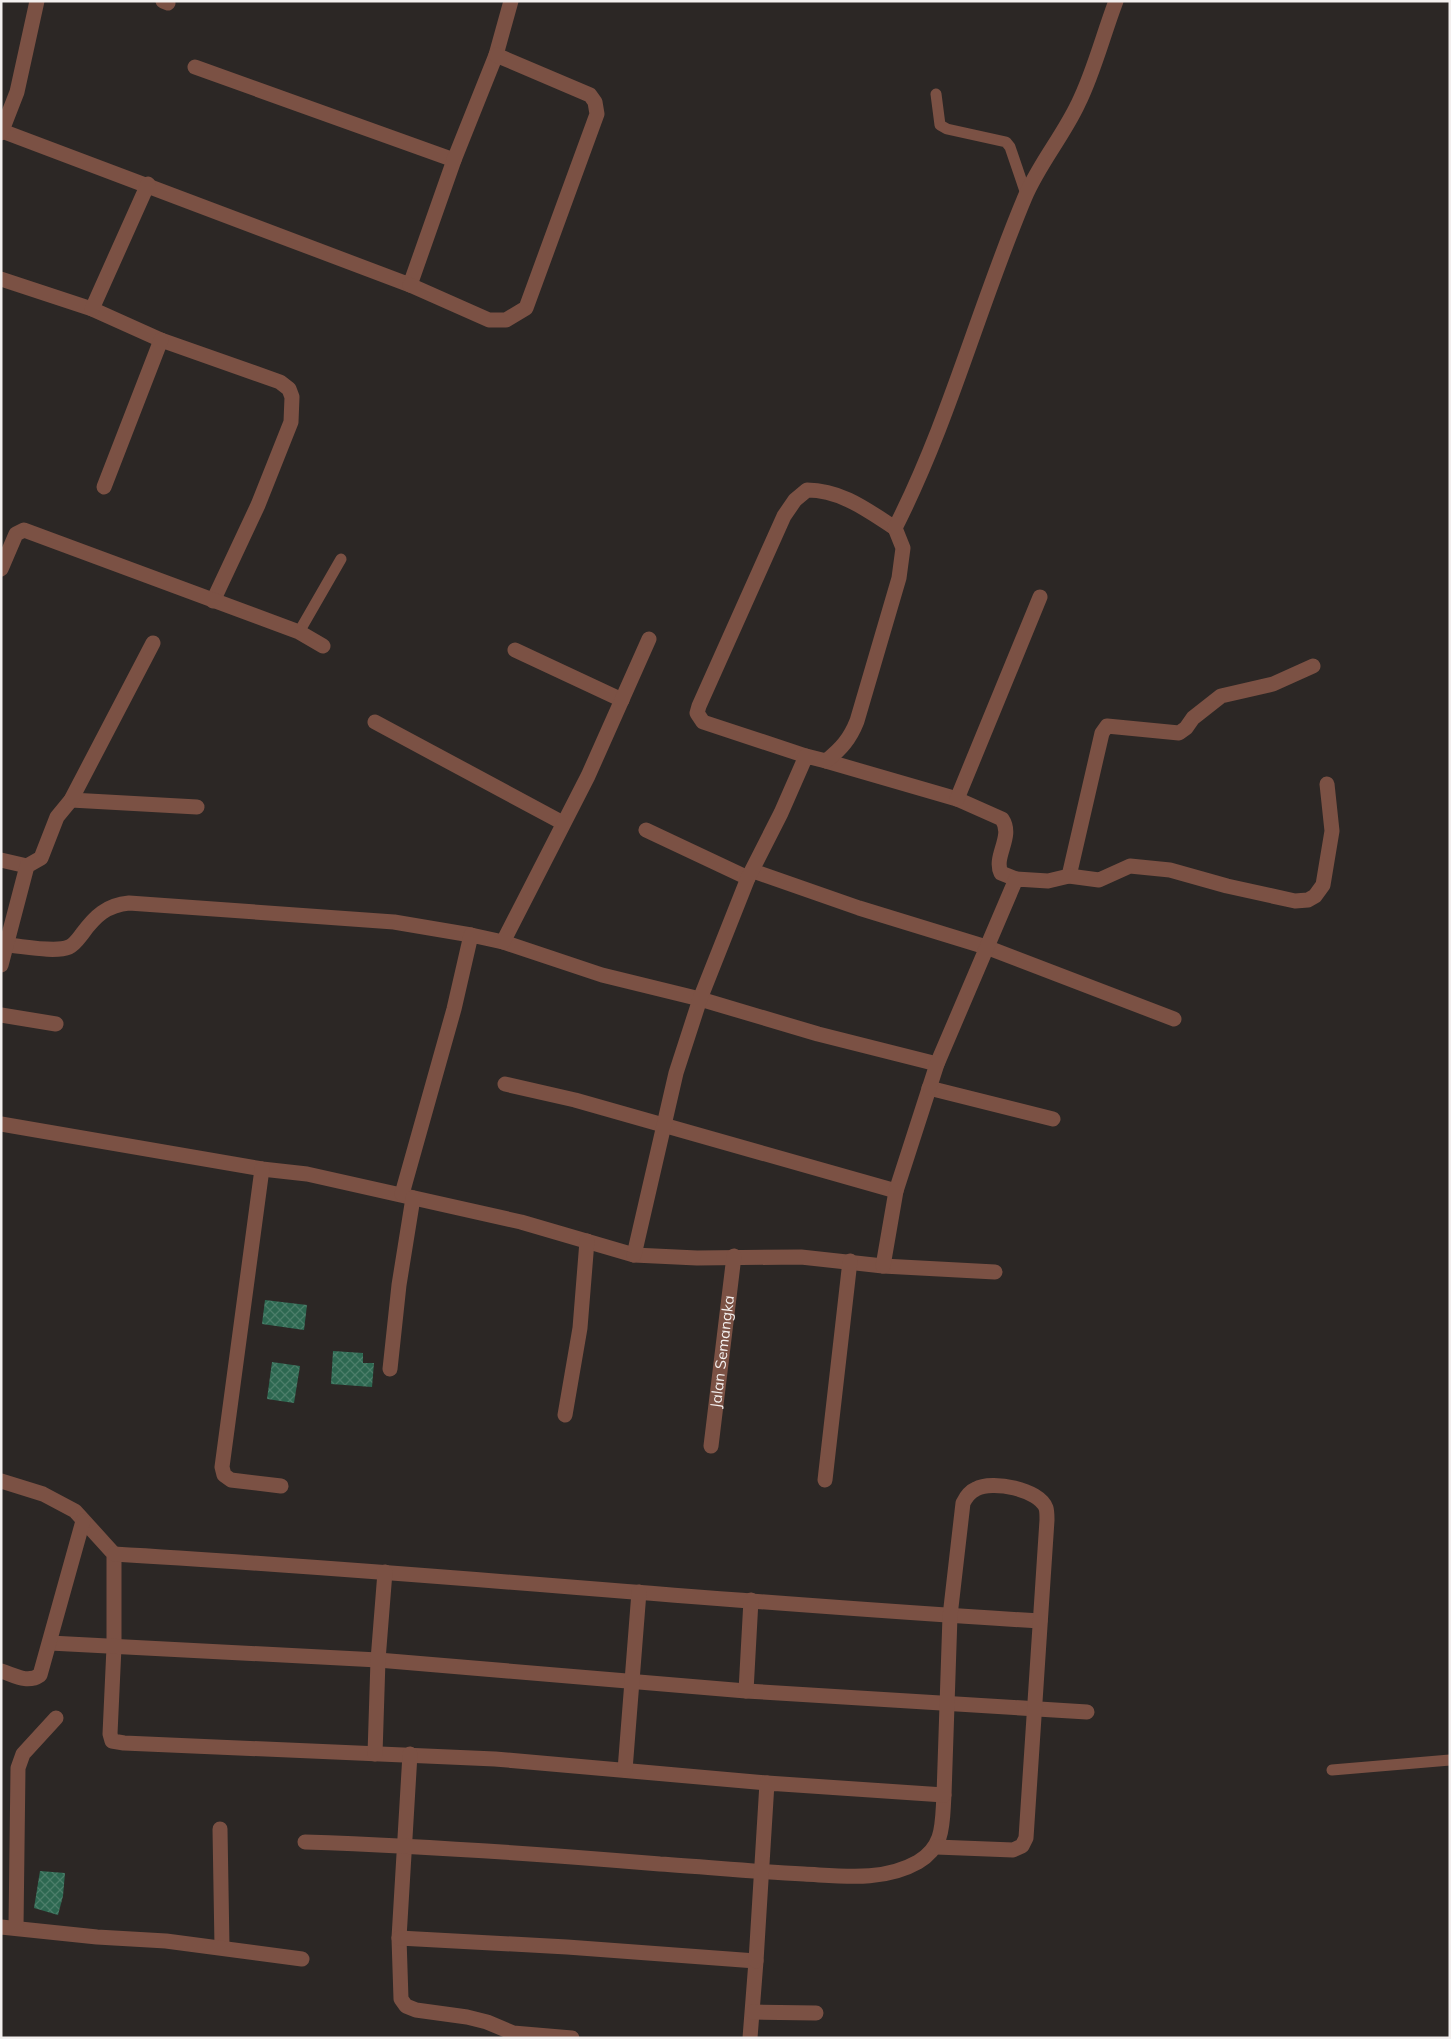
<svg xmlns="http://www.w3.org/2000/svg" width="1451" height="2039" viewBox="0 0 1451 2039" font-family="Mulish,sans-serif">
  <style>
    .building { fill: url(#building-cross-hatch) }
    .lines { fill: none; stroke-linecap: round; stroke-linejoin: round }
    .lane { stroke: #7b5144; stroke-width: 11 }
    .street { stroke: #7b5144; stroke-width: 15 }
    .labels { text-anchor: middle; stroke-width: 5; stroke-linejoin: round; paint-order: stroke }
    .street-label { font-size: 15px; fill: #f3efee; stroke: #131110 }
  </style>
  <defs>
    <pattern id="building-cross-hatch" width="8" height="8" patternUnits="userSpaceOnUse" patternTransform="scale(1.25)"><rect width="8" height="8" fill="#2d6851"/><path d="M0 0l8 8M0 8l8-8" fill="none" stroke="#4c7e6a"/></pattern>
  </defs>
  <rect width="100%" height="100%" fill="#2c2725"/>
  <!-- building -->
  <g class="building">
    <path d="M 265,1300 L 307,1305 L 304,1330 L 262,1324 Z"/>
    <path d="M 333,1351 L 363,1353 L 363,1363 L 374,1363 L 372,1387 L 331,1384 Z"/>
    <path d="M 272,1362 L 300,1366 L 294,1403 L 267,1399 Z"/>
    <path d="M 40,1871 L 65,1873 L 63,1896 L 58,1915 L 34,1908 Z"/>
  </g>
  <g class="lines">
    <!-- lane -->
    <g class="lane">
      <path d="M 936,94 L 940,125 L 947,129 L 1006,142 L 1010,147 L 1026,194"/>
      <path d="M 299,632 L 341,559"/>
      <path d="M 1332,1770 L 1450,1760"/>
    </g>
    <!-- street -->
    <g class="street">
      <path d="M 163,1 L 168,3"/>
      <path d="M 195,67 L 454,160"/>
      <path d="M 2,131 L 410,285 L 454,160 L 496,55 L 511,1"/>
      <path d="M 1,133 L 17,92 L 37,1"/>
      <path d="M 1,279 L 92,309 L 161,340 L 280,382 L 289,389 L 292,397 L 291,422 L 258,505 L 213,601"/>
      <path d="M 410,285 L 489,320 L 506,320 L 526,308 L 597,114 L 595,102 L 590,95 L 496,55"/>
      <path d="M 92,309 L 148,184"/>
      <path d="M 104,487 L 161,340"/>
      <path d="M 1,569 L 16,534 L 24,530 L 299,632 L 323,646"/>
      <path d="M 515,650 L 622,700"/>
      <path d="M 375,722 L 563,823"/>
      <path d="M 806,756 L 703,722 L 697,713 L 699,706 L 784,516 L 795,500 L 807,490 C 841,490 867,510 895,528"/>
      <path d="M 826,761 L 957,799 L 1002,819 C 1014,837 993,856 1001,873 L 1016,879"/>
      <path d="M 957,799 L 1040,597"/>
      <path d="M 71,800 L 197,807"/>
      <path d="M 646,830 L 748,878"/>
      <path d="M 1,860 L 27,866"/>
      <path d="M 753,871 L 859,908 L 986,947 L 1174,1019"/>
      <path d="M 1069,876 L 1102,733 L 1107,726 L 1179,733 L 1186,728 L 1193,718 L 1221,696 L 1273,684 L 1313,666"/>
      <path d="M 503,942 L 602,975 L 700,999 L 818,1034 L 937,1064"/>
      <path d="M 7,945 C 22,946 55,953 69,947 C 75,944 78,939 82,934 C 95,916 107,905 129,903 L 394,922 L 471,935"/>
      <path d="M 1,965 L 27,866 L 41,858 L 57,817 L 71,800 L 153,643"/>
      <path d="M 1,1015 L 56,1024"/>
      <path d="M 505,1084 L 575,1100 L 896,1191"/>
      <path d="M 929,1088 L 1053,1119"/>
      <path d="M 1,1124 L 262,1169 L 307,1174 L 521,1222 L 634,1255 L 697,1258 L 801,1257 L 883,1266 L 995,1272"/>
      <path d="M 262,1169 L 222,1467 L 224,1475 L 231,1480 L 281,1486"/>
      <path d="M 402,1194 L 454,1009 L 471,935 L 503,942 L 588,776 L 649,639"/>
      <path d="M 634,1255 L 676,1073 L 700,999 L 748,878 L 781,813 L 806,756 L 826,761 C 841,749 850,739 857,721 L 899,578 L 903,548 L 895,528 C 949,422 979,306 1025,197 C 1039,164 1063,136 1078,104 C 1094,72 1103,35 1116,1"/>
      <path d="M 883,1266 L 896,1191 L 937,1064 L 1016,879 L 1048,881 L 1069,876 L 1099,880 L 1130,866 L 1170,870 L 1227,886 L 1295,901 L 1308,900 L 1315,896 L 1323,885 L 1332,831 L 1327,784"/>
      <path d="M 390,1369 L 399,1285 L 413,1198"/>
      <path d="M 565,1415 L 580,1328 L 587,1241"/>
      <path id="s1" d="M 711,1446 L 734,1256"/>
      <path d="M 825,1480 L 850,1261"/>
      <path d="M 1,1481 L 43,1494 L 75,1511 L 114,1554 L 114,1647 L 110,1734 L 112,1741 L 124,1743 L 495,1759 L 767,1783"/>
      <path d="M 114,1554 C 423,1572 731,1603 1040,1621"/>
      <path d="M 50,1643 L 378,1660 L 746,1691 L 1087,1712"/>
      <path d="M 1,1671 C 14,1675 27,1684 40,1675 L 83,1521"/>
      <path d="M 746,1691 L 751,1600"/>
      <path d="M 375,1754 L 378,1660 L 385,1572"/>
      <path d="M 410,1754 L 399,1938 L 401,1999 L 406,2006 L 416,2010 L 467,2017 L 487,2022 L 513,2033 L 572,2038"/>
      <path d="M 625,1770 L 639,1592"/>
      <path d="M 220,1829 L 222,1947"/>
      <path d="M 305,1842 C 424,1846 542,1854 660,1864 C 708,1867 756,1872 804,1874 C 842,1876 883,1882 918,1862 C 945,1846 942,1823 944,1795"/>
      <path d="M 1,1927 L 97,1937 L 166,1941 L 302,1959"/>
      <path d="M 16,1927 L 18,1768 L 23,1754 L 56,1718"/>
      <path d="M 399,1938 L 567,1947 L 756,1961 L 750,2038"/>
      <path d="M 756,1961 L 767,1783 L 944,1795 L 950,1616 L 963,1503 C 966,1497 969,1492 976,1489 C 992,1480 1039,1489 1046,1508 C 1047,1511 1047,1516 1047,1520 L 1026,1838 L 1022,1846 L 1013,1850 L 936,1847"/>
      <path d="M 753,2012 L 816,2013"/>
    </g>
  </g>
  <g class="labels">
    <!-- street labels -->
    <g class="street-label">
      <text dy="5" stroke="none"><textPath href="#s1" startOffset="95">Jalan Semangka</textPath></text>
    </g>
  </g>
  <!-- border -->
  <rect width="1451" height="2039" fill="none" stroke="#f3efee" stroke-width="5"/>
</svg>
